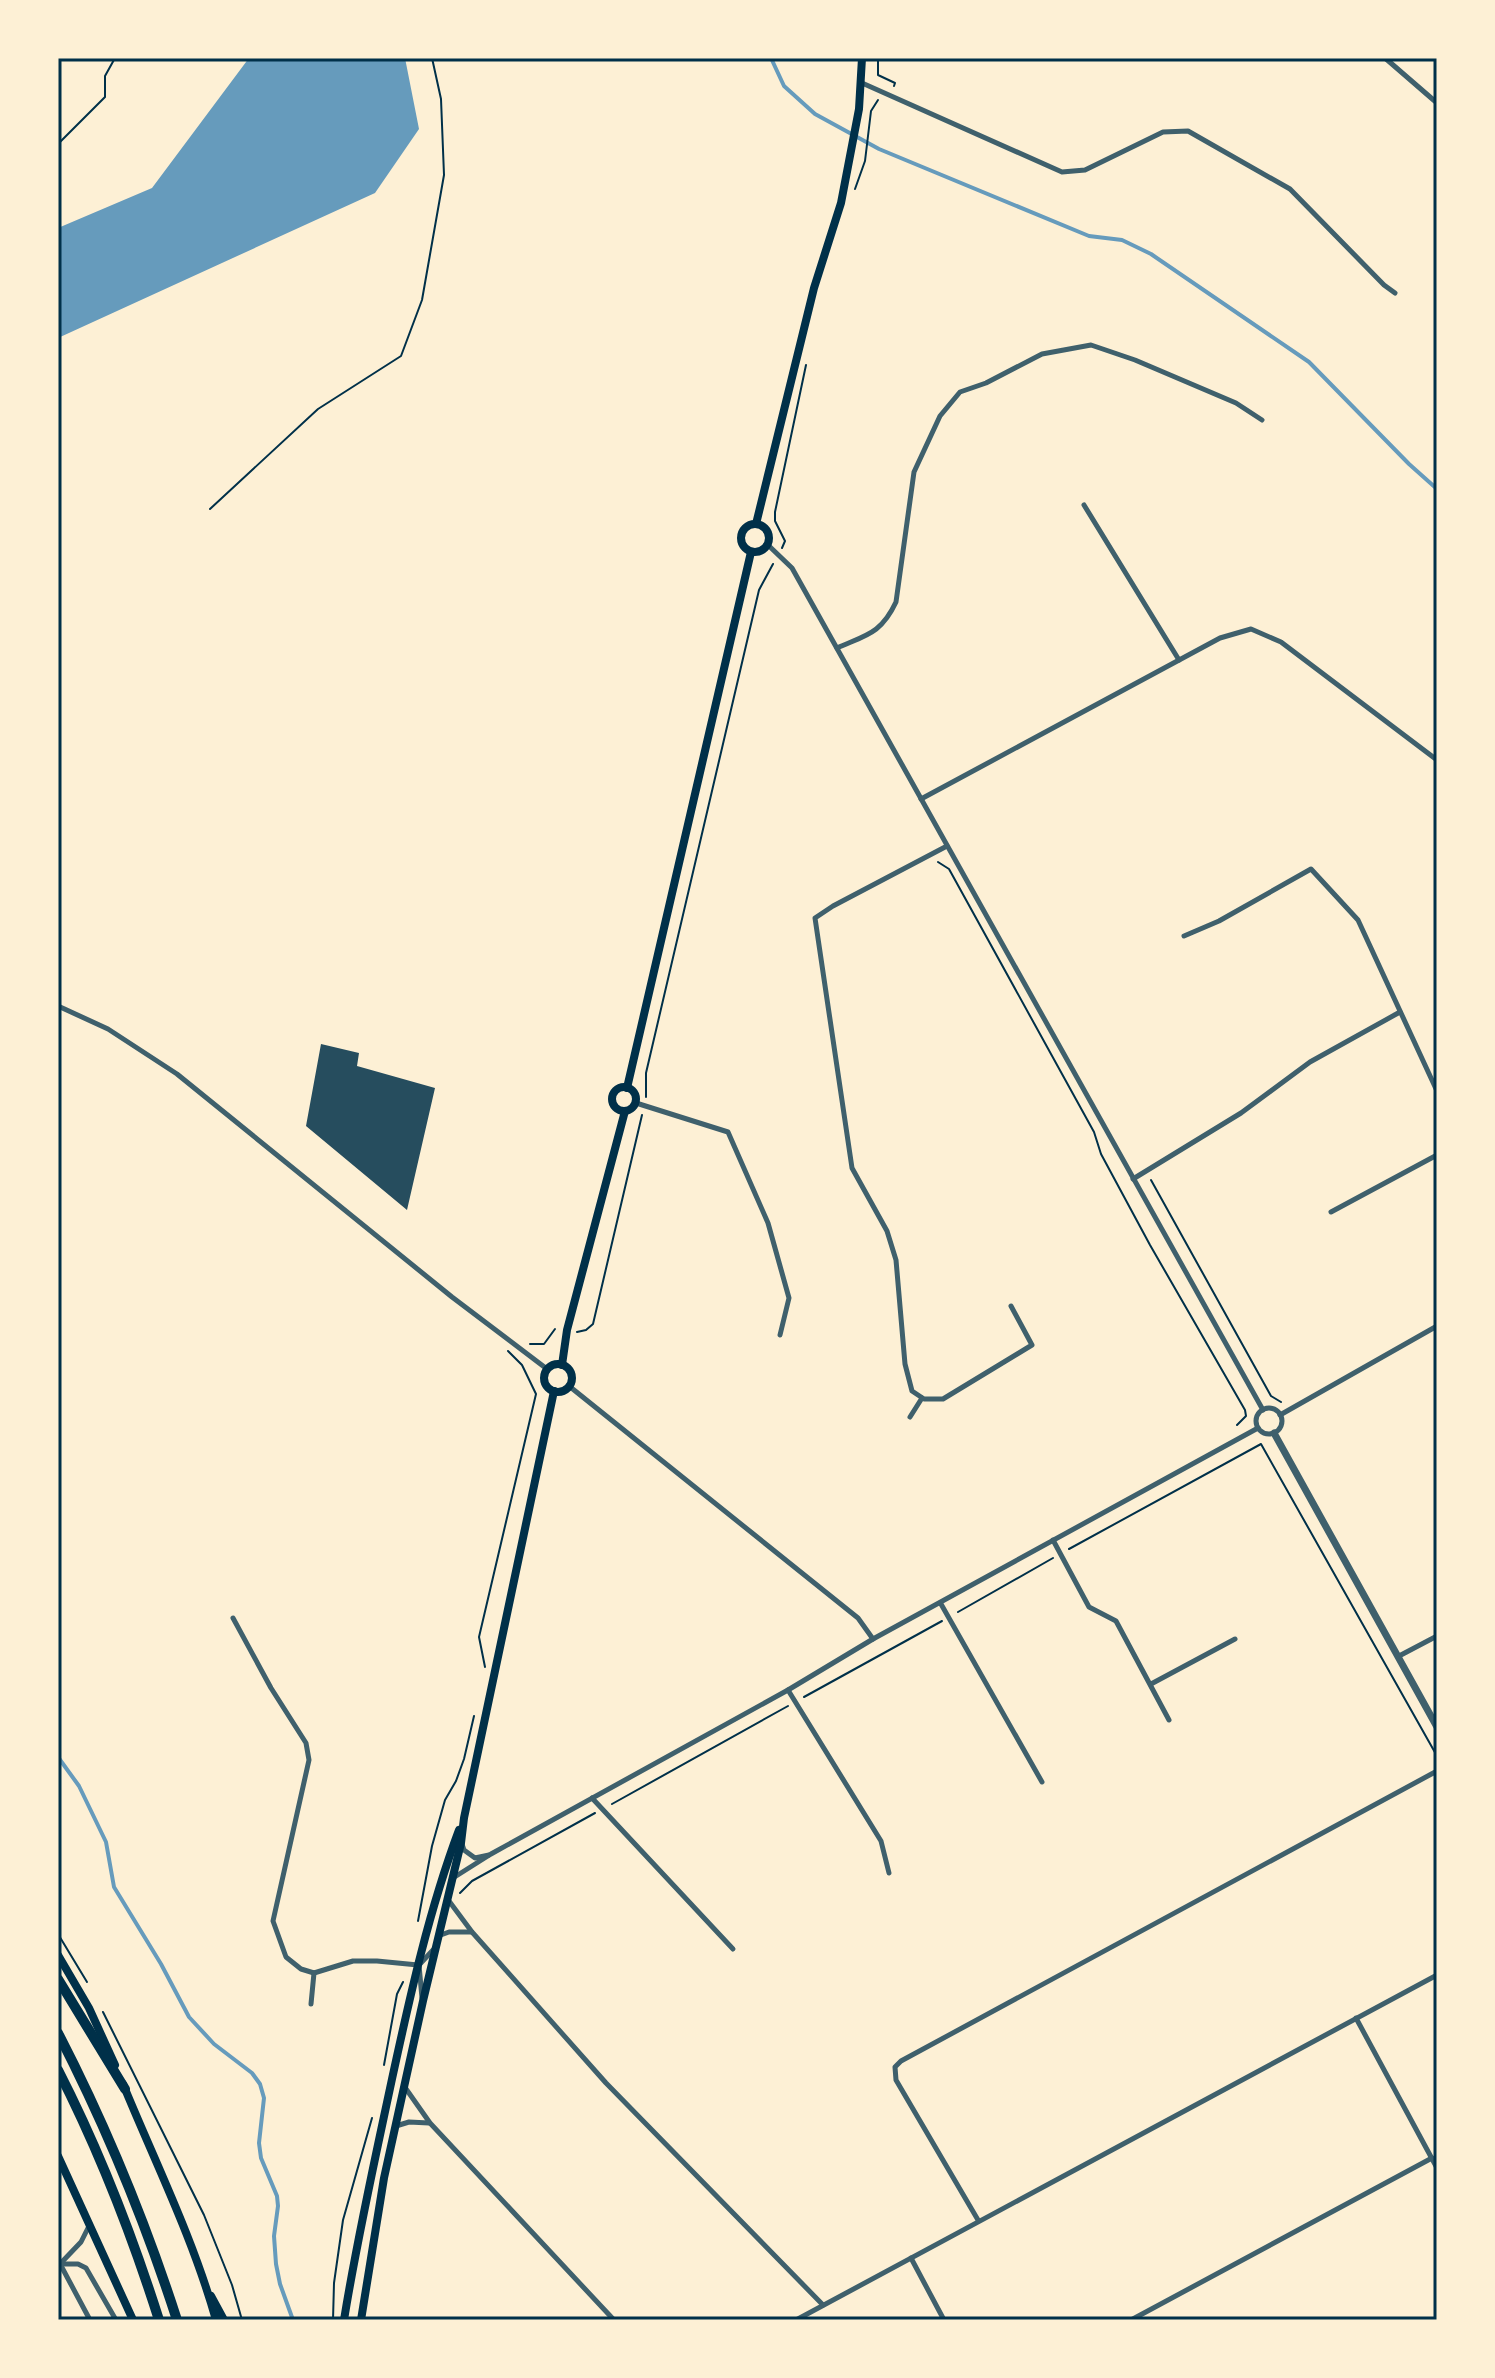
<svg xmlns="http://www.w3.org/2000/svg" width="1495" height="2378" viewBox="0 0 1495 2378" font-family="Arial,sans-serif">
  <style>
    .water { fill: #669bbc }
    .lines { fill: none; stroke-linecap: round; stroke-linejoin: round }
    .stream { stroke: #669bbc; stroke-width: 4 }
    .building { fill: #264d5e }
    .path { stroke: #003049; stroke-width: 2 }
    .minor { stroke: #3f606c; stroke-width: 5 }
    .tertiary { stroke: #3f606c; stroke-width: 7 }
    .secondary { stroke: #003049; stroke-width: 8 }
    .primary { stroke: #003049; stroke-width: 8 }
    .motorway { stroke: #003049; stroke-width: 10 }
    .neatline { fill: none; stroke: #003049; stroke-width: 3 }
  </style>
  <rect width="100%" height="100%" fill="#fdf0d5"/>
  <!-- water -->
  <path class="water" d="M 249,58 L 405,58 L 419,129 L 375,193 L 58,338 L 58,228 L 152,188 Z"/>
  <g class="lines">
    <!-- stream -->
    <g class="stream">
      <path d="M 771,58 L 784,86 L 815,114 L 879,149 L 1089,236 L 1122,240 L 1151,254 L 1309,362 L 1409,464 L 1437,489"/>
      <path d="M 58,1757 L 79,1786 L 106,1842 L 114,1887 L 161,1964 L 189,2017 L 214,2044 L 252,2073 L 260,2084 L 264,2098 L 259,2143 L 261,2158 L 277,2196 L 278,2206 L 274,2236 L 276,2264 L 280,2284 L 293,2320"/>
    </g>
  </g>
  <!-- building -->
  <path class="building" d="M 321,1044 L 359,1053 L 357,1066 L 435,1088 L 407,1210 L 306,1126 Z"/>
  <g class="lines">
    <!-- path -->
    <g class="path">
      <path d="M 878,58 L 878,75 L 895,83 L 894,86"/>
      <path d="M 58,144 L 105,97 L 105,76 L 115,58"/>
      <path d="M 855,189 L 865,161 L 871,111 L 878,100"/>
      <path d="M 210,509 L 318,409 L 401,356 L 422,300 L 444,175 L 441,99 L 432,58"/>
      <path d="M 782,548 L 785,541 L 775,521 L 775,512 L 806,365"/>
      <path d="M 938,862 L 949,869 L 1094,1132 L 1101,1154 L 1150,1245 L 1245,1410 L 1246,1416 L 1237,1425"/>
      <path d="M 646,1097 L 646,1073 L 759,590 L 773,564"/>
      <path d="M 1151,1180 L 1271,1396 L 1281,1402"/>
      <path d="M 577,1332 L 586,1330 L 593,1324 L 642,1115"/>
      <path d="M 530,1344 L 544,1344 L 555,1329"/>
      <path d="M 1069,1549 L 1261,1444 L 1437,1756"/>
      <path d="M 958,1612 L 1053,1558"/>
      <path d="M 485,1667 L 479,1637 L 536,1394 L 522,1365 L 508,1351"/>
      <path d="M 804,1697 L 942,1621"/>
      <path d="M 612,1804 L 788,1706"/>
      <path d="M 460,1893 L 472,1881 L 595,1813"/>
      <path d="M 418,1921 L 432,1846 L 445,1800 L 456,1781 L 464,1759 L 474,1716"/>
      <path d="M 58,1934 L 87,1982"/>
      <path d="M 103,2012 L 204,2215 L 232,2285 L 242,2320"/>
      <path d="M 384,2065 L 397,1994 L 403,1982"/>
      <path d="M 333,2320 L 334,2283 L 343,2220 L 372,2118"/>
    </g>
    <!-- minor -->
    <g class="minor">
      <path d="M 1385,58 L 1437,103"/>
      <path d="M 862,83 L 1062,172 L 1085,170 L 1163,132 L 1188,131 L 1290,189 L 1384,285 L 1395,293"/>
      <path d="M 1084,505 L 1179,660"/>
      <path d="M 768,545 L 792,568 L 1263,1410"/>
      <path d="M 837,648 C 866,635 881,634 896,602 L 914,472 L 940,416 L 960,392 L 986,383 L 1042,354 L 1091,345 L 1135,360 L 1236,403 L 1262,420"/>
      <path d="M 921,799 L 1220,638 L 1251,629 L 1281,642 L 1437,760"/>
      <path d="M 947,846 L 833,906 L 815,918 L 852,1168 L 887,1231 L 896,1260 L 905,1364 L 912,1391 L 924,1399 L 943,1399 L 1032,1345 L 1011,1306"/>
      <path d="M 1184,936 L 1219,921 L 1311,869 L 1358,920 L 1437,1091"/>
      <path d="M 58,1006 L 108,1029 L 177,1074 L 452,1297 L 547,1369"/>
      <path d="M 636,1103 L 728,1132 L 768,1223 L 789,1298 L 780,1335"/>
      <path d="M 1133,1179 L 1241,1113 L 1310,1062 L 1400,1012"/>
      <path d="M 1331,1212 L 1437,1155"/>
      <path d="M 569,1386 L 858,1618 L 873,1639"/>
      <circle cx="1269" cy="1421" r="13"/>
      <path d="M 1280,1415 L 1437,1326"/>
      <path d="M 910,1417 L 922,1398"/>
      <path d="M 1053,1540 L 1089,1607 L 1116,1621 L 1169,1720"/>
      <path d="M 941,1604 L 1042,1782"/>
      <path d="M 233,1618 L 271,1688 L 306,1743 L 309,1760 L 273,1921 L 286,1957 L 301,1969 L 314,1973 L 353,1961 L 377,1961 L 418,1965"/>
      <path d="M 1399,1656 L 1437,1636"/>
      <path d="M 1151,1684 L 1235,1639"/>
      <path d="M 788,1690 L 881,1841 L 889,1873"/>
      <path d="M 592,1798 L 733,1949"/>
      <path d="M 462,1844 L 464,1850 L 475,1858 L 489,1855"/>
      <path d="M 453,1878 L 491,1854 L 788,1690 L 873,1639 L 1258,1428"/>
      <path d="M 449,1901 L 472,1932 L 606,2083 L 823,2305"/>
      <path d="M 438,1936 L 449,1932 L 471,1932"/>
      <path d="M 422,1998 L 419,1965 L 433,1950"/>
      <path d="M 311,2004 L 314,1973"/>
      <path d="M 1356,2018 L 1437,2168"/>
      <path d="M 404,2086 L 430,2123 L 614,2320"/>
      <path d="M 396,2126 L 409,2122 L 429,2123"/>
      <path d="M 978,2220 L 896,2080 L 895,2067 L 901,2061 L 1437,1771"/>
      <path d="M 911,2258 L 944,2320"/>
      <path d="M 58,2260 L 90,2320"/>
      <path d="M 60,2264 L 78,2264 L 86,2268 L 116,2320"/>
      <path d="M 59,2265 L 81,2242 L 89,2226"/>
      <path d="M 796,2320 L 1437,1975"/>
      <path d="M 1131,2320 L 1432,2158"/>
    </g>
    <!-- tertiary -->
    <path class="tertiary" d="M 1274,1433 L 1437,1727"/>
    <!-- secondary -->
    <g class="secondary">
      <circle cx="755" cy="538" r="14"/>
      <path d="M 756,524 L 814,288 L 841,203 L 859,109 L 862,58"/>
      <circle cx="624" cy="1099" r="12"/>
      <path d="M 627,1088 L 751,552"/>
      <circle cx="558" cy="1378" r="14"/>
      <path d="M 562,1365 L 567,1330 L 625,1111"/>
      <path d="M 211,2296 L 224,2320"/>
      <path d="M 344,2320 C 357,2239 375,2159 392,2079 C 410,1996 429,1910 459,1830"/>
      <path d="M 361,2320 L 384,2178 L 423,2001 L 461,1843 L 464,1818 L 554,1391"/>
    </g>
    <!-- primary -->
    <g class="primary">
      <path d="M 58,1955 L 89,2008 L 115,2065"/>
      <path d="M 123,2084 C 155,2162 193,2238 216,2320"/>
      <path d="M 58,2156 L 133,2320"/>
    </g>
    <!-- motorway -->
    <g class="motorway">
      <path d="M 58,1979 L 125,2089"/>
      <path d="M 58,2033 C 106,2126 145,2221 177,2320"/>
      <path d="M 58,2070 C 99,2150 132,2235 159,2320"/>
    </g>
  </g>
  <!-- border -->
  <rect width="1495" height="2378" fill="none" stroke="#fdf0d5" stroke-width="120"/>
  <rect x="60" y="60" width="1375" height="2258" class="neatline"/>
</svg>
